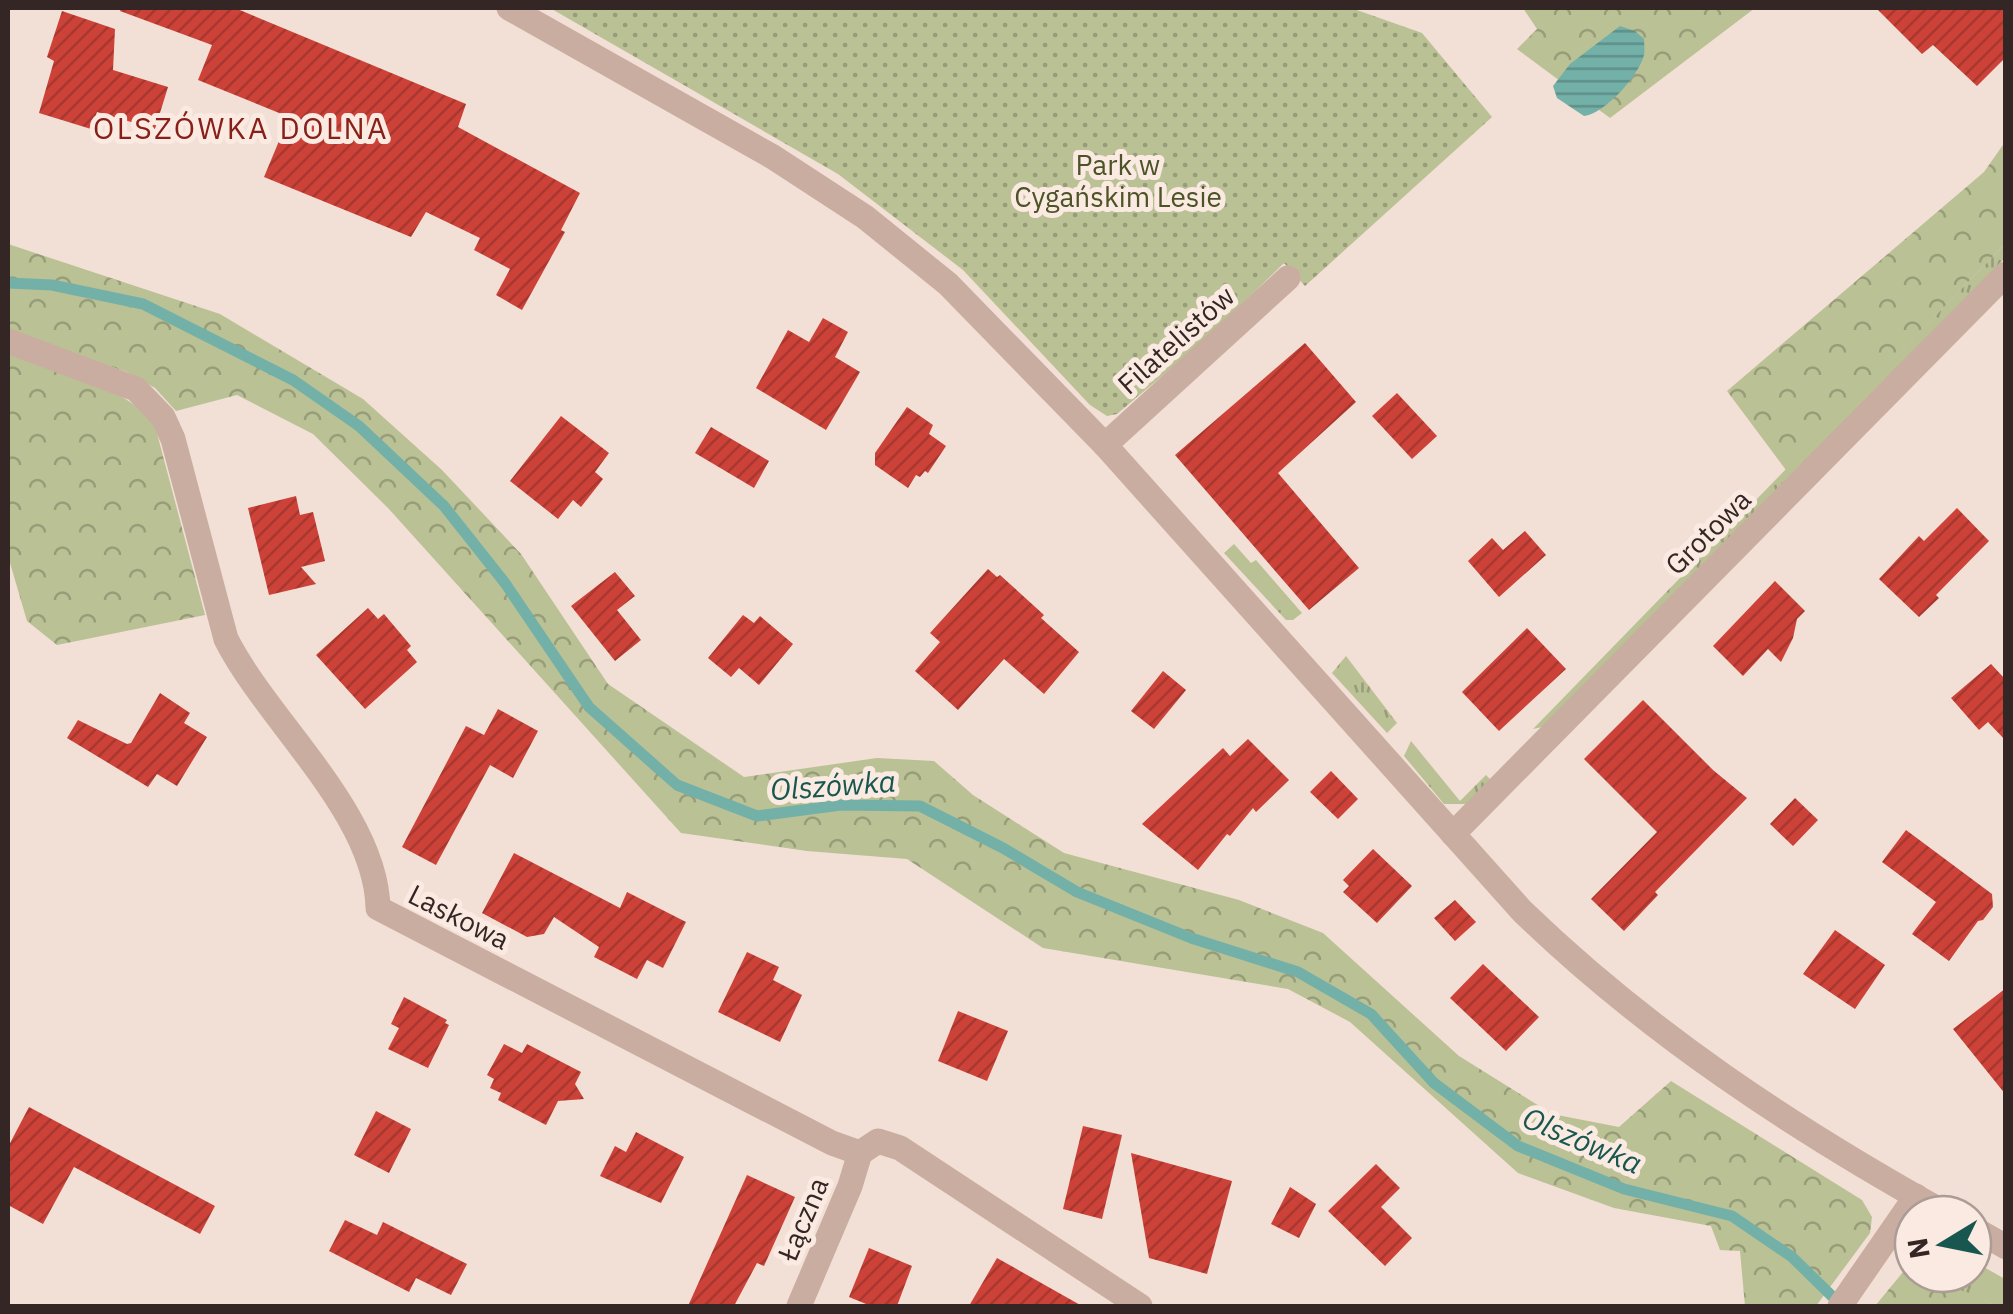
<svg xmlns="http://www.w3.org/2000/svg" width="2013" height="1314" viewBox="0 0 2013 1314" font-family="'IBM Plex Sans',sans-serif">
  <style>
    .grass { fill: url(#grass-tufts) }
    .forest { fill: url(#forest-crowns) }
    .park { fill: url(#park-dots) }
    .water { fill: url(#water-rules) }
    .lines { fill: none; stroke-linecap: round; stroke-linejoin: round }
    .stream { stroke: #73b0a8; stroke-width: 11 }
    .building { fill: url(#building-hatch) }
    .minor { stroke: #caada1; stroke-width: 25 }
    .labels { text-anchor: middle; stroke-width: 10; stroke-linejoin: round; paint-order: stroke }
    .park-label { font-size: 28px; fill: #4b5327; stroke: #faeae1 }
    .street-label { font-size: 28px; fill: #342624; stroke: #faeae1 }
    .neighbourhood-label { font-size: 30px; letter-spacing: 2.5px; fill: #872019; stroke: #faeae1 }
    .water-label { font-size: 30px; font-style: italic; fill: #185750; stroke: #faeae1 }
  </style>
  <defs>
    <pattern id="grass-tufts" width="24" height="20" patternUnits="userSpaceOnUse" patternTransform="scale(2.5)"><rect width="24" height="20" fill="#bac195"/><path d="M3 7l-1-3M5 7V3M7 7l1-3M15 17l-1-3M17 17v-4M19 17l1-3" fill="none" stroke="#989d79"/></pattern>
    <pattern id="forest-crowns" width="20" height="18" patternUnits="userSpaceOnUse" patternTransform="scale(2.5)"><rect width="20" height="18" fill="#bac195"/><path d="M2 6a3 3 0 1 1 6 0M12 15a3 3 0 1 1 6 0" fill="none" stroke="#989d79"/></pattern>
    <pattern id="park-dots" width="8" height="8" patternUnits="userSpaceOnUse" patternTransform="scale(2.5)"><rect width="8" height="8" fill="#bac195"/><path d="M2 2h.1M6 6h.1" fill="none" stroke="#989d79" stroke-width="1.8" stroke-linecap="round"/></pattern>
    <pattern id="water-rules" width="6" height="5" patternUnits="userSpaceOnUse" patternTransform="scale(2.5)"><rect width="6" height="5" fill="#73b0a8"/><path d="M0 2.5h6" fill="none" stroke="#5f8f89"/></pattern>
    <pattern id="building-hatch" width="6" height="6" patternUnits="userSpaceOnUse" patternTransform="scale(2.5)"><rect width="6" height="6" fill="#cd4238"/><path d="M-1 1l2-2M0 6l6-6M5 7l2-2" fill="none" stroke="#a7372f"/></pattern>
  </defs>
  <rect width="100%" height="100%" fill="#f2dfd5"/>
  <!-- grass -->
  <g class="grass">
    <path d="M 2005,244 L 2005,258 L 1551,725 L 1533,729 Z"/>
    <path d="M 1234,544 L 1251,563 L 1256,560 L 1302,613 L 1293,620 L 1286,620 L 1224,553 Z"/>
    <path d="M 1346,656 L 1397,723 L 1387,733 L 1332,673 Z"/>
    <path d="M 1411,741 L 1460,801 L 1486,775 L 1491,780 L 1466,804 L 1444,804 L 1404,756 Z"/>
    <path d="M 1973,1261 L 2005,1279 L 2005,1306 L 1997,1306 L 1924,1276 L 1973,1274 Z"/>
  </g>
  <!-- forest -->
  <g class="forest">
    <path d="M 1523,8 L 1755,8 L 1610,118 L 1517,49 L 1537,29 Z"/>
    <path d="M 2005,142 L 2005,244 L 1786,470 L 1727,391 L 1984,172 Z"/>
    <path d="M 8,244 L 220,314 L 363,399 L 442,470 L 521,554 L 608,684 L 744,777 L 877,758 L 934,761 L 973,795 L 1064,853 L 1239,900 L 1323,933 L 1459,1056 L 1552,1114 L 1619,1127 L 1671,1081 L 1862,1200 L 1872,1217 L 1870,1233 L 1816,1306 L 1745,1306 L 1740,1251 L 1720,1250 L 1711,1226 L 1614,1208 L 1518,1173 L 1350,1022 L 1288,989 L 1043,948 L 907,859 L 807,851 L 681,833 L 388,508 L 313,434 L 237,395 L 176,411 L 155,388 L 127,372 L 8,332 Z"/>
    <path d="M 8,350 C 57,370 117,383 154,422 L 205,615 L 57,645 L 27,621 L 8,556 Z"/>
    <path d="M 1913,1260 L 1913,1274 L 1924,1274 L 1997,1306 L 1875,1306 Z"/>
  </g>
  <!-- park -->
  <path class="park" d="M 550,8 L 1351,8 L 1422,33 L 1492,117 L 1305,286 L 1284,263 L 1206,339 L 1117,414 L 1107,416 L 1090,405 L 963,270 L 838,174 Z"/>
  <!-- water -->
  <path class="water" d="M 1620,26 L 1635,31 L 1644,39 C 1644,40 1645,54 1644,55 C 1639,76 1604,114 1584,116 L 1557,98 L 1553,86 L 1570,64 Z"/>
  <g class="lines">
    <!-- stream -->
    <path class="stream" d="M 8,283 L 52,285 L 143,304 L 293,380 L 359,426 L 444,506 L 505,583 L 589,707 L 677,785 L 757,816 L 841,805 L 920,806 L 1003,848 L 1077,892 L 1191,938 L 1298,972 L 1371,1014 L 1434,1083 L 1518,1146 L 1624,1189 L 1732,1216 L 1792,1257 L 1840,1304"/>
  </g>
  <!-- building -->
  <g class="building">
    <path d="M 121,8 L 235,8 L 466,104 L 458,127 L 580,193 L 561,230 L 565,232 L 522,310 L 496,295 L 510,269 L 474,250 L 480,238 L 426,212 L 411,237 L 264,177 L 289,117 L 198,80 L 212,45 L 120,11 Z"/>
    <path d="M 1876,8 L 2006,8 L 2006,57 L 1977,86 L 1933,45 L 1922,54 Z"/>
    <path d="M 62,11 L 115,29 L 113,70 L 168,87 L 155,129 L 97,112 L 91,129 L 39,113 L 54,61 L 47,57 Z"/>
    <path d="M 823,318 L 848,332 L 835,357 L 860,372 L 826,430 L 756,388 L 788,330 L 809,342 Z"/>
    <path d="M 1305,343 L 1356,402 L 1278,473 L 1359,568 L 1309,610 L 1175,455 Z"/>
    <path d="M 1397,393 L 1437,436 L 1412,459 L 1372,416 Z"/>
    <path d="M 907,407 L 933,425 L 929,434 L 946,446 L 928,473 L 925,471 L 920,477 L 916,475 L 908,488 L 875,465 L 875,453 Z"/>
    <path d="M 561,416 L 609,453 L 595,472 L 603,479 L 581,507 L 573,500 L 558,519 L 510,481 Z"/>
    <path d="M 711,427 L 769,461 L 754,488 L 695,453 Z"/>
    <path d="M 296,496 L 300,515 L 313,512 L 325,561 L 301,567 L 316,584 L 269,595 L 248,508 Z"/>
    <path d="M 1957,508 L 1989,541 L 1936,595 L 1939,598 L 1919,617 L 1879,579 L 1919,536 L 1924,541 Z"/>
    <path d="M 1525,531 L 1546,555 L 1499,597 L 1468,561 L 1492,538 L 1503,550 Z"/>
    <path d="M 988,569 L 997,577 L 1000,575 L 1044,615 L 1041,618 L 1079,652 L 1044,694 L 1004,659 L 958,710 L 915,671 L 940,642 L 930,633 Z"/>
    <path d="M 615,572 L 635,596 L 617,610 L 641,640 L 615,661 L 571,606 Z"/>
    <path d="M 1775,581 L 1805,611 L 1797,619 L 1793,638 L 1781,662 L 1768,649 L 1743,676 L 1713,646 Z"/>
    <path d="M 368,608 L 378,619 L 384,614 L 411,646 L 407,650 L 417,662 L 365,709 L 316,655 Z"/>
    <path d="M 743,615 L 754,623 L 760,616 L 793,644 L 759,685 L 739,668 L 731,677 L 708,658 Z"/>
    <path d="M 1527,628 L 1566,669 L 1499,731 L 1462,692 Z"/>
    <path d="M 1991,664 L 2006,680 L 2006,741 L 1988,722 L 1979,730 L 1951,698 Z"/>
    <path d="M 1163,671 L 1186,690 L 1154,729 L 1131,711 Z"/>
    <path d="M 160,693 L 190,713 L 184,723 L 207,737 L 177,786 L 157,774 L 148,787 L 67,738 L 78,720 L 127,744 L 131,743 Z"/>
    <path d="M 1643,700 L 1713,770 L 1747,798 L 1655,892 L 1658,895 L 1624,931 L 1591,899 L 1657,832 L 1584,759 Z"/>
    <path d="M 498,709 L 538,731 L 513,778 L 490,765 L 436,865 L 402,847 L 466,726 L 484,735 Z"/>
    <path d="M 1248,739 L 1289,780 L 1256,812 L 1253,808 L 1230,836 L 1227,834 L 1198,870 L 1142,824 L 1223,748 L 1230,756 Z"/>
    <path d="M 1331,771 L 1358,799 L 1338,819 L 1310,792 Z"/>
    <path d="M 1795,798 L 1818,820 L 1793,846 L 1770,824 Z"/>
    <path d="M 1906,830 L 1992,894 L 1993,907 L 1983,920 L 1978,921 L 1949,961 L 1912,934 L 1936,902 L 1882,862 Z"/>
    <path d="M 1373,849 L 1412,886 L 1377,923 L 1343,892 L 1349,886 L 1343,880 Z"/>
    <path d="M 514,853 L 620,908 L 627,892 L 686,922 L 663,968 L 647,960 L 637,979 L 594,957 L 599,947 L 554,917 L 544,934 L 527,937 L 482,913 Z"/>
    <path d="M 1455,900 L 1476,922 L 1455,941 L 1434,918 Z"/>
    <path d="M 1835,930 L 1885,965 L 1855,1009 L 1803,974 Z"/>
    <path d="M 747,952 L 779,967 L 773,980 L 802,995 L 780,1042 L 718,1012 Z"/>
    <path d="M 1483,964 L 1539,1017 L 1506,1051 L 1450,998 Z"/>
    <path d="M 2006,988 L 2006,1095 L 1953,1029 Z"/>
    <path d="M 404,997 L 447,1020 L 445,1023 L 449,1025 L 428,1068 L 388,1049 L 399,1028 L 391,1024 Z"/>
    <path d="M 958,1011 L 1008,1031 L 987,1081 L 938,1061 Z"/>
    <path d="M 504,1044 L 522,1053 L 527,1044 L 581,1072 L 575,1084 L 584,1099 L 558,1101 L 546,1125 L 498,1100 L 501,1093 L 490,1088 L 494,1079 L 487,1075 Z"/>
    <path d="M 29,1107 L 215,1206 L 200,1234 L 74,1167 L 43,1224 L 8,1205 L 8,1147 Z"/>
    <path d="M 376,1111 L 411,1129 L 389,1173 L 354,1155 Z"/>
    <path d="M 1083,1126 L 1122,1135 L 1102,1219 L 1063,1209 Z"/>
    <path d="M 636,1132 L 684,1157 L 661,1203 L 600,1176 L 615,1146 L 626,1152 Z"/>
    <path d="M 1131,1153 L 1232,1181 L 1207,1274 L 1149,1258 Z"/>
    <path d="M 1376,1164 L 1400,1188 L 1381,1207 L 1412,1238 L 1385,1266 L 1328,1211 Z"/>
    <path d="M 747,1175 L 795,1197 L 764,1266 L 757,1263 L 734,1306 L 688,1306 Z"/>
    <path d="M 1290,1187 L 1316,1204 L 1299,1238 L 1271,1224 Z"/>
    <path d="M 345,1220 L 377,1235 L 383,1222 L 467,1264 L 451,1295 L 416,1278 L 409,1292 L 329,1251 Z"/>
    <path d="M 869,1248 L 912,1266 L 897,1306 L 871,1306 L 849,1297 Z"/>
    <path d="M 997,1258 L 1082,1306 L 969,1306 Z"/>
  </g>
  <g class="lines">
    <!-- minor -->
    <g class="minor">
      <path d="M 509,8 L 773,157 L 865,217 L 948,284 L 1105,445 L 1522,911 C 1648,1033 1794,1129 1947,1214"/>
      <path d="M 8,341 L 136,389 L 163,417 L 173,439 L 226,639 C 268,722 376,813 378,908 L 832,1143 L 860,1153 L 878,1141 L 900,1148 L 1140,1306"/>
      <path d="M 1105,445 L 1288,278"/>
      <path d="M 1453,834 L 2006,274"/>
      <path d="M 1973,1228 L 2006,1247"/>
      <path d="M 799,1306 L 850,1186 L 860,1153"/>
      <path d="M 1840,1306 L 1916,1196"/>
    </g>
  </g>
  <g class="labels">
    <!-- park labels -->
    <g class="park-label">
      <text x="1118" y="175">Park w<tspan x="1118" dy="32">Cygańskim Lesie</tspan></text>
    </g>
    <!-- street labels -->
    <g class="street-label">
      <text transform="translate(1176 340) rotate(-42)" y="10">Filatelistów</text>
      <text transform="translate(1708 532) rotate(-45)" y="10">Grotowa</text>
      <text transform="translate(459 917) rotate(27)" y="10">Laskowa</text>
      <text transform="translate(803 1219) rotate(-67)" y="10">Łączna</text>
    </g>
    <!-- neighbourhood labels -->
    <g class="neighbourhood-label">
      <text x="241" y="139">OLSZÓWKA DOLNA</text>
    </g>
    <!-- water labels -->
    <g class="water-label">
      <text transform="translate(833 786) rotate(-4)" y="10">Olszówka</text>
      <text transform="translate(1582 1141) rotate(23)" y="10">Olszówka</text>
    </g>
  </g>
  <!-- border -->
  <rect width="2013" height="1314" fill="none" stroke="#342624" stroke-width="20"/>
  <!-- north arrow -->
  <g transform="translate(1943 1244) rotate(260)"><circle r="48" fill="#faeae1" stroke="#ab9c95" stroke-width="2.5"/>
  <path d="M0-8L18 38L0 25L-18 38Z" fill="#185750"/>
  <text y="-15" font-size="28" font-weight="bold" text-anchor="middle" fill="#342624">N</text>
  </g>
</svg>
